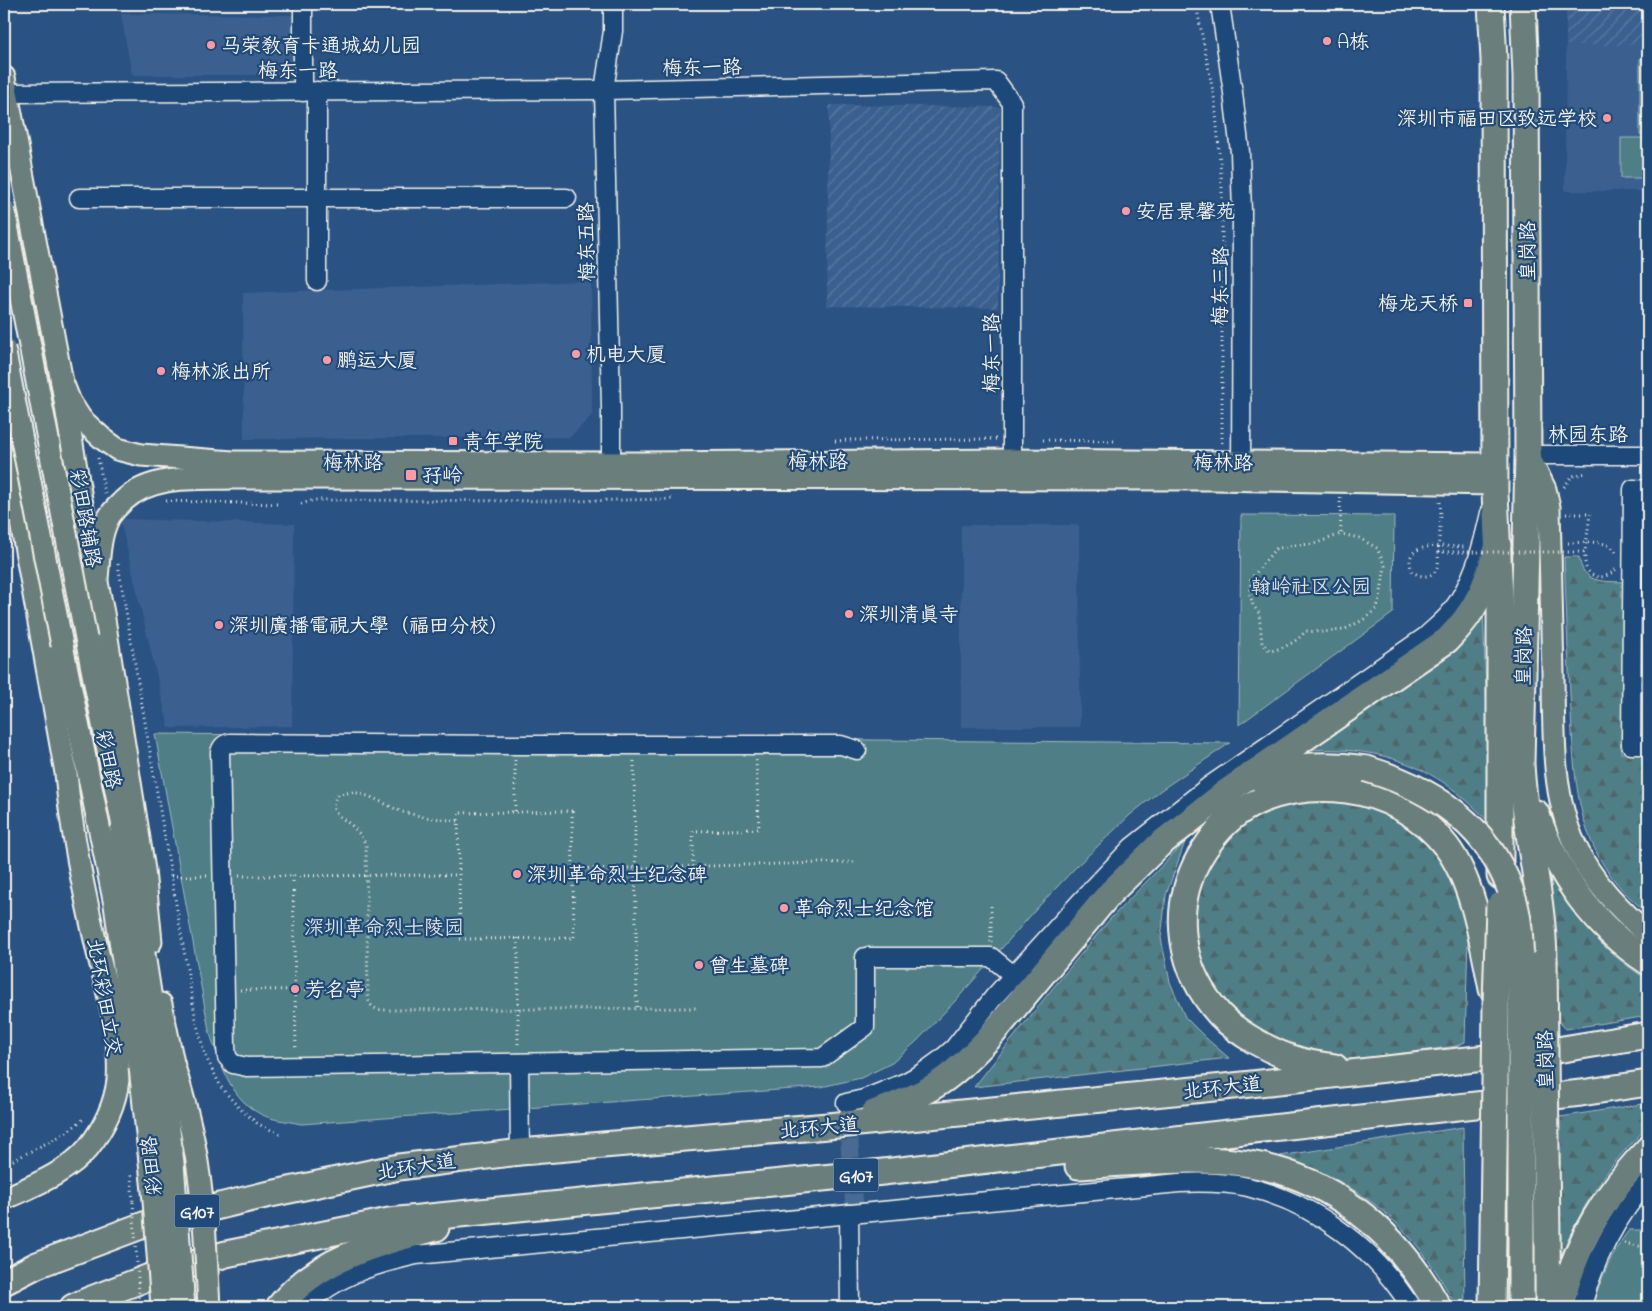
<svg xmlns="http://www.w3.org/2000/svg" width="1652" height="1311" viewBox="0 0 1652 1311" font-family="'Indie Flower','LXGW WenKai TC',sans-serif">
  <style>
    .built { fill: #3b6190 }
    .industrial { fill: url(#industrial-furrows) }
    .forest { fill: url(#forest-firs); stroke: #a2b8b8 }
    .park { fill: #507e87; stroke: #a2b8b8 }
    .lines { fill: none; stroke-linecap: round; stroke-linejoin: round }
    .minor-tunnel { stroke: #486b92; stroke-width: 18; stroke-dasharray: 18 9; stroke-linecap: butt }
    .minor-casing { stroke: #f4f1e8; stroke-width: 21 }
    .major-casing { stroke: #f4f1e8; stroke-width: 25 }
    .highway-casing { stroke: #f4f1e8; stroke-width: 29 }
    .path { stroke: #f4f1e8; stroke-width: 3; stroke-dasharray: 1 4; stroke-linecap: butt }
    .minor { stroke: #1f4a7a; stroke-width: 18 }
    .major { stroke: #6b7f7c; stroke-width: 21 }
    .highway { stroke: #6b7f7c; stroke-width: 25 }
    .major-bridge-casing { stroke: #f4f1e8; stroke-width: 25; stroke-linecap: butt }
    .highway-bridge-casing { stroke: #f4f1e8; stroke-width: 29; stroke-linecap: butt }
    .path-bridge { stroke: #f4f1e8; stroke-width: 3; stroke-dasharray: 1 4; stroke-linecap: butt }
    .major-bridge { stroke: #6b7f7c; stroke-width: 21 }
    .highway-bridge { stroke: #6b7f7c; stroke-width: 25 }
    .poi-dot { fill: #ff9aa2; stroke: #1f4a7a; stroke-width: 2 }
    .labels { text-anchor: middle; stroke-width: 4.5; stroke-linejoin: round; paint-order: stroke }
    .shield { fill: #1f4a7a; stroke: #b4bfc7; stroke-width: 1 }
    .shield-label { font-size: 19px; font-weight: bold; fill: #f4f1e8 }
    .poi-label { font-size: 20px; fill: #f4f1e8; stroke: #1f4a7a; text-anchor: start }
    .street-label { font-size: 20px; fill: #f4f1e8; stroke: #1f4a7a }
    .park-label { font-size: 20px; fill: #dbe0d9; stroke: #1f4a7a }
  </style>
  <defs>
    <pattern id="industrial-furrows" width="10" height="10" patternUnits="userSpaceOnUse" patternTransform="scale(1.25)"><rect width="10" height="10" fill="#3b6190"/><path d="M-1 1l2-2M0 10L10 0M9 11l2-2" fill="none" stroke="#5878a0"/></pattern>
    <pattern id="forest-firs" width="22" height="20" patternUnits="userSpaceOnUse" patternTransform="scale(1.25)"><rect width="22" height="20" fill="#507e87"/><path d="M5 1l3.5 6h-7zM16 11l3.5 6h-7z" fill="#4d666a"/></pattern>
  </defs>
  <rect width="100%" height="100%" fill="#2a5383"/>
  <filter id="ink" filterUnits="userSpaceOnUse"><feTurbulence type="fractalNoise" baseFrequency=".02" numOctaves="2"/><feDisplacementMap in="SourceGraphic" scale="10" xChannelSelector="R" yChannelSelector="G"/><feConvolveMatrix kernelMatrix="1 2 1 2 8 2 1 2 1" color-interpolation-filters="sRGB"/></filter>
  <g filter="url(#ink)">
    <!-- built -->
    <g class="built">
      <path d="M 121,14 L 295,15 L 294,75 L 132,75 Z"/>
      <path d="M 1566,45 L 1648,45 L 1648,191 L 1565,191 Z"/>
      <path d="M 591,281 L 592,415 L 570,437 L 244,439 L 243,293 Z"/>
      <path d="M 120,519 L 294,524 L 292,726 L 169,728 Z"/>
      <path d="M 961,525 L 1079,525 L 1080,727 L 961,727 Z"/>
    </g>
    <!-- industrial -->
    <g class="industrial">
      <rect x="1566" y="4" width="82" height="41"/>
      <path d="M 829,105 L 1000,107 L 998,308 L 827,306 Z"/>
    </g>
    <!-- forest -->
    <g class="forest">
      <path d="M 1564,557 L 1579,557 C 1583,584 1602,581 1624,582 L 1621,753 L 1648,754 L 1648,913 C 1572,855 1575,781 1570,694 C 1568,648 1566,603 1564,557 Z"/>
      <path d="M 1483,609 L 1491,825 C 1440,767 1384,746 1307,750 Z"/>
      <path d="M 1303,800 L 1338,801 L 1357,804 L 1375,809 L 1393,817 L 1409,827 L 1424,839 L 1437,853 L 1447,868 L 1466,920 L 1468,938 L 1465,1042 L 1457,1046 L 1366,1058 L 1343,1059 L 1320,1056 L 1256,1035 L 1208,985 L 1193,935 L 1195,899 L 1210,858 L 1240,825 L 1270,808 Z"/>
      <path d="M 1185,842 L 1166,895 L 1161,938 L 1170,982 L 1185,1017 L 1207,1039 L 1229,1058 L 974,1087 L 1052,989 L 1111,918 Z"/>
      <path d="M 1551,878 C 1576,920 1606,954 1648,980 L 1648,1016 L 1566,1029 L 1557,1020 L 1554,996 Z"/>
      <path d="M 1648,1103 L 1648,1127 C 1609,1162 1582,1206 1561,1255 L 1554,1118 Z"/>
      <path d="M 1463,1127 L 1465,1307 L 1456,1307 C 1417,1228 1362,1183 1280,1156 Z"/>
    </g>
    <!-- park -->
    <g class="park">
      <rect x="1640" y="59" width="8" height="76"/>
      <rect x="1621" y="138" width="27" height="40"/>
      <path d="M 1241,515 L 1394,516 L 1393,613 L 1239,725 Z"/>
      <path d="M 155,734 L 1230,743 L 1161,790 L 1130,815 L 1076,867 L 1039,906 L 957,999 L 917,1041 L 892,1063 L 861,1078 L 821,1087 L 301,1124 C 293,1122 283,1121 274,1119 C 233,1109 220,1065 209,1030 Z"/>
      <path d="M 1629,1230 L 1648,1230 L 1648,1307 L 1592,1307 C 1601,1280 1611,1253 1629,1230 Z"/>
    </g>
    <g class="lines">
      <!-- minor-tunnel -->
      <path class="minor-tunnel" d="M 847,1113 L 855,1213"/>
      <!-- minor casing -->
      <g class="minor-casing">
        <g id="minor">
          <path d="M 1220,4 L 1233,93 L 1240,152 L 1242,212 L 1241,474"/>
          <path d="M 303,92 L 303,4"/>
          <path d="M 6,93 L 604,90 L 996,81 L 1012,103 L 1012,473"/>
          <path d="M 79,198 L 567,198"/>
          <path d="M 317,281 L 317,91"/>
          <path d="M 1528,455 L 1648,455"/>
          <path d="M 611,475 L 611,408 L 604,90 L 613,31 L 613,4"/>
          <path d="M 1648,490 L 1633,489 L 1631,745 L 1648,745"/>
          <path d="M 857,750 L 841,745 L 515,745 L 230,743 C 224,744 222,746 220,752 L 226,1047 L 227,1057 L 233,1064 L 247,1067 L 822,1058 L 865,1027 L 865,957 L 991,957 L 1013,975"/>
          <path d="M 519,1063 L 520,1152"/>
          <path d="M 846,1103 L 864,1099 L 906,1082 L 922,1073 L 940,1060 L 954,1048 L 994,997 L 1081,901 L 1132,847 L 1208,787 L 1425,637 C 1433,629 1443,622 1450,613 C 1473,583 1482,549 1490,513"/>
          <path d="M 849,1214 L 850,1307"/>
          <path d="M 302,1307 C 340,1275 368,1266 416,1255 L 1179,1183 C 1202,1182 1225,1182 1248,1187 C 1316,1204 1374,1248 1411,1307"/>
          <path d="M 1582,1307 C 1593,1261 1617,1216 1648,1181"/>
        </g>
      </g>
      <!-- major casing -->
      <g class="major-casing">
        <g id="major">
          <path d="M 4,77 L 62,382 L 81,499 L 103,613 L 144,870 L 151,942"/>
          <path d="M 62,382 L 70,402 L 81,419 L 103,439 L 117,449 L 141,455 L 233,462 L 642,463 L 1012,460 L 1495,464"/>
          <path d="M 4,448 L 20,517 L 66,773 C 71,832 84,891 97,949 C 107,991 121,1035 118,1080 C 115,1105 103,1129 88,1148 C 67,1173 32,1186 4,1199"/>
          <path d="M 1528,455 L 1545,489 L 1549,507 C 1550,562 1552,618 1553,673 C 1554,728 1551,794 1575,845 C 1591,881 1619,908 1648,935"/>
          <path d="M 97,579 C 99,559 99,537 108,519 C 111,512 117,507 123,501 C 152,474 196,479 233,478 L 1211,479 L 1495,484"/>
          <path d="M 86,638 L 127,847"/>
          <path d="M 62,645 L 115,905 L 127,989 L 140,1067"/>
          <path d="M 161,1004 L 173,1063"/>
        </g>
      </g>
      <!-- highway casing -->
      <g class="highway-casing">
        <g id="highway">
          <path d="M 1491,4 L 1494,60 L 1495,493 L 1500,598 L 1500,876"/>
          <path d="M 1523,4 L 1526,77 L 1528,455 L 1521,763 C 1524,829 1543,894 1544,960"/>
          <path d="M 1259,778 C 1293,763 1331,764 1367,769"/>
          <path d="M 1536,813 C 1559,876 1592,925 1648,962"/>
          <path d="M 123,831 L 159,1064"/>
          <path d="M 1335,1067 C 1323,1065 1310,1064 1298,1060 C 1273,1053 1238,1034 1220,1015 C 1180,971 1170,911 1199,858 C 1211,838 1224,821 1244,809 C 1274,790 1313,786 1347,790 C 1385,795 1422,815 1446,846 C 1474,882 1483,945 1492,989"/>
          <path d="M 874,1113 C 895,1105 915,1098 934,1086 C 955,1074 972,1055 989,1038 L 1110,893 L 1160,844 L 1226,792 L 1447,640 C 1478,609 1486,585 1498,545"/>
          <path d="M 1078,1166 C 1128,1163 1184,1157 1233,1162 C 1324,1170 1396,1229 1438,1307"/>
          <path d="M 1547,1239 L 1548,1307"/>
          <path d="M 4,1282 L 37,1265 L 149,1223 L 261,1196 L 399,1167 L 520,1152 L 828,1126 L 1224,1087 L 1557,1050 L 1648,1035"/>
          <path d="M 73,1307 L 89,1300 L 152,1276 L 226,1254 L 389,1221 L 883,1172 L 1581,1093 L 1648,1083"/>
          <path d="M 279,1307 C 317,1258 379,1243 436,1228"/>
          <path d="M 1559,1307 C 1566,1285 1573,1262 1583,1241 C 1599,1207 1622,1176 1648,1149"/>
        </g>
      </g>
      <!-- path -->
      <g class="path">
        <path d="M 1196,4 L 1215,102 L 1222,186 L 1222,445"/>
        <path d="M 1043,440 L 1114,441"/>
        <path d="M 835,441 L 850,440 L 997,439"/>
        <path d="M 98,458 L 105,494"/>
        <path d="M 1564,487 L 1572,476 L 1587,473"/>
        <path d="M 1340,497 L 1341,534 L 1359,538 L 1377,548 L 1385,566 L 1380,599 L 1376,609 L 1363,620 L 1343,630 L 1323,632 L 1306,631 C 1296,642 1285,648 1270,651 L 1262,643 L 1259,613 L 1253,605 L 1250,595 L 1251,579 L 1275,549 L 1294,545 L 1314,544 L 1341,534"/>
        <path d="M 166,501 L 278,504"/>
        <path d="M 1440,502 L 1441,517"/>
        <path d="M 301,504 L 314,500 L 569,501 L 674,499"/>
        <path d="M 1566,514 L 1590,514"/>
        <path d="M 1568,543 C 1583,543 1607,538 1616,552"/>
        <path d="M 4,550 L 7,559"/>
        <path d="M 1438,552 C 1438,556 1439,560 1438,564 C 1436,578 1421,579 1412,571 C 1400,539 1447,547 1465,547"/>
        <path d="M 1585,552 C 1585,557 1584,564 1587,569 C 1593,581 1608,578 1616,569"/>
        <path d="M 118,564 L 196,1021 L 205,1055 L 221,1087 L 239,1108 L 258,1124 L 282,1135"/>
        <path d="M 515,760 L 515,812"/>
        <path d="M 634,761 L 637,1008"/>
        <path d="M 572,811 L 574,938 L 460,939 L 458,813 Z"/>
        <path d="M 458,821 L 425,817 L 402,812 L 371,797 L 354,792 L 339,794 C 325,810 340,816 351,825 C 358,831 362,837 366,845 L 368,998 C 370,1006 373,1008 380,1010 L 699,1008"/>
        <path d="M 693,867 L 693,831 L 759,829 L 756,759"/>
        <path d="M 573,869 L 635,868 L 856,862"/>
        <path d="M 171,876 L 208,876"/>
        <path d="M 239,876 L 459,875"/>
        <path d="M 293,876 L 296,1050"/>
        <path d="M 991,906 L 991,943"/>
        <path d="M 518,938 L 518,1047"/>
        <path d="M 240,990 L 367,989"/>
        <path d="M 4,1165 L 64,1134 L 85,1118"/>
        <path d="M 131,1175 L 133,1202"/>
        <path d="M 1624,1243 L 1648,1248"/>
      </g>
      <!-- minor -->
      <use href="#minor" class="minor"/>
      <!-- major -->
      <use href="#major" class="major"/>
      <!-- highway -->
      <use href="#highway" class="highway"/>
      <!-- major-bridge casing -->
      <g class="major-bridge-casing">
        <g id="major-bridge">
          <path d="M 4,210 L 86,638"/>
          <path d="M 4,348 L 62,645"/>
          <path d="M 173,1063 C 181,1090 189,1116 194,1144 C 204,1197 206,1253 209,1307"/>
          <path d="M 140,1067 L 154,1201 L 162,1307"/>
        </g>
      </g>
      <!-- highway-bridge casing -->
      <g class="highway-bridge-casing">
        <g id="highway-bridge">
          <path d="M 1367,769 C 1436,790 1493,828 1514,901 C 1520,922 1520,945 1521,966 L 1521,1307"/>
          <path d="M 1544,960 L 1547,1239"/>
          <path d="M 159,1064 L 171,1163 L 182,1307"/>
          <path d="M 1492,1307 L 1496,1004 L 1499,906"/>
        </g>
      </g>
      <!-- path-bridge -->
      <g class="path-bridge">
        <path d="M 1441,517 L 1438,552 L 1585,552 L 1590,514"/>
        <path d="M 133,1202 L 140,1307"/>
      </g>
      <!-- major-bridge -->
      <use href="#major-bridge" class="major-bridge"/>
      <!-- highway-bridge -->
      <use href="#highway-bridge" class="highway-bridge"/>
    </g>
  </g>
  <!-- markers -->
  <g class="poi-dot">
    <circle cx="1327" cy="41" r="5"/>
    <circle cx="211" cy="45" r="5"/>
    <circle cx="1607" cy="118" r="5"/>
    <circle cx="1126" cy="211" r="5"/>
    <rect x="1463" y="298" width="10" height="10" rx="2.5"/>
    <circle cx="576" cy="354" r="5"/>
    <circle cx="327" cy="360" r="5"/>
    <circle cx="161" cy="371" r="5"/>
    <rect x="448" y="436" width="10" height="10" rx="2.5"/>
    <rect x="405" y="469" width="12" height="12" rx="2.5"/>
    <circle cx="849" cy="614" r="5"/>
    <circle cx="219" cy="625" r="5"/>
    <circle cx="517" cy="874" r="5"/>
    <circle cx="784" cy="908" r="5"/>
    <circle cx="699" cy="965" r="5"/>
    <circle cx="295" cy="989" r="5"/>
  </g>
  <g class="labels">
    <!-- shield labels -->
    <g class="shield">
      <rect x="833.5" y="1158.5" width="45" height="33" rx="4"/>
      <rect x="174.5" y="1194.5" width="45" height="33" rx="4"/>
    </g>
    <g class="shield-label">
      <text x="856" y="1182">G107</text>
      <text x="197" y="1218">G107</text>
    </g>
    <!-- poi labels -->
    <g class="poi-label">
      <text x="1337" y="48">A栋</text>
      <text x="221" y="52">马荣教育卡通城幼儿园</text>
      <text x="1597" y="125" text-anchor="end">深圳市福田区致远学校</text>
      <text x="1136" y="218">安居景馨苑</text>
      <text x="1458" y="310" text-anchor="end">梅龙天桥</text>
      <text x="586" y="361">机电大厦</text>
      <text x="337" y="367">鹏运大厦</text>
      <text x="171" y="378">梅林派出所</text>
      <text x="463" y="448">青年学院</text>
      <text x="422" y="482">孖岭</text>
      <text x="859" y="621">深圳清真寺</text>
      <text x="229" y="632">深圳廣播電視大學（福田分校）</text>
      <text x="527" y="881">深圳革命烈士纪念碑</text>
      <text x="794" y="915">革命烈士纪念馆</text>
      <text x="709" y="972">曾生墓碑</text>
      <text x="305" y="996">芳名亭</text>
    </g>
    <!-- street labels -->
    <g class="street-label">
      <text transform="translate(702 67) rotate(-1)" y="7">梅东一路</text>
      <text x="298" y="77">梅东一路</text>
      <text transform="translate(586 242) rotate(-91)" y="7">梅东五路</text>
      <text transform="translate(1527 251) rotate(-90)" y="7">皇岗路</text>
      <text transform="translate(1220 286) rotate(-89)" y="7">梅东三路</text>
      <text transform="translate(991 353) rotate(-90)" y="7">梅东一路</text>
      <text x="1588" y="441">林园东路</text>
      <text x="818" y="468">梅林路</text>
      <text x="353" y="469">梅林路</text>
      <text transform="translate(1223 462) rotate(1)" y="7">梅林路</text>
      <text transform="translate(86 518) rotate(80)" y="7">彩田路辅路</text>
      <text transform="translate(1523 656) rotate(-89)" y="7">皇岗路</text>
      <text transform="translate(109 759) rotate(79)" y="7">彩田路</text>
      <text transform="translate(105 997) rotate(80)" y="7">北环彩田立交</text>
      <text transform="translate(1545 1060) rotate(-91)" y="7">皇岗路</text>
      <text transform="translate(1222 1087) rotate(-6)" y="7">北环大道</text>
      <text transform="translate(819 1127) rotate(-5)" y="7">北环大道</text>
      <text transform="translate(151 1166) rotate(-96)" y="7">彩田路</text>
      <text transform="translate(416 1166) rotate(-9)" y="7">北环大道</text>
    </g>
    <!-- park labels -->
    <g class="park-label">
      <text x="1311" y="593">翰岭社区公园</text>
      <text x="384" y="934">深圳革命烈士陵园</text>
    </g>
  </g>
  <!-- margin -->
  <rect width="1652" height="1311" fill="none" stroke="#1f4a7a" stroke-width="20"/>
  <rect x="10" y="10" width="1632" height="1291" fill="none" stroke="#f4f1e8" stroke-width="2" filter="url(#ink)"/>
</svg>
